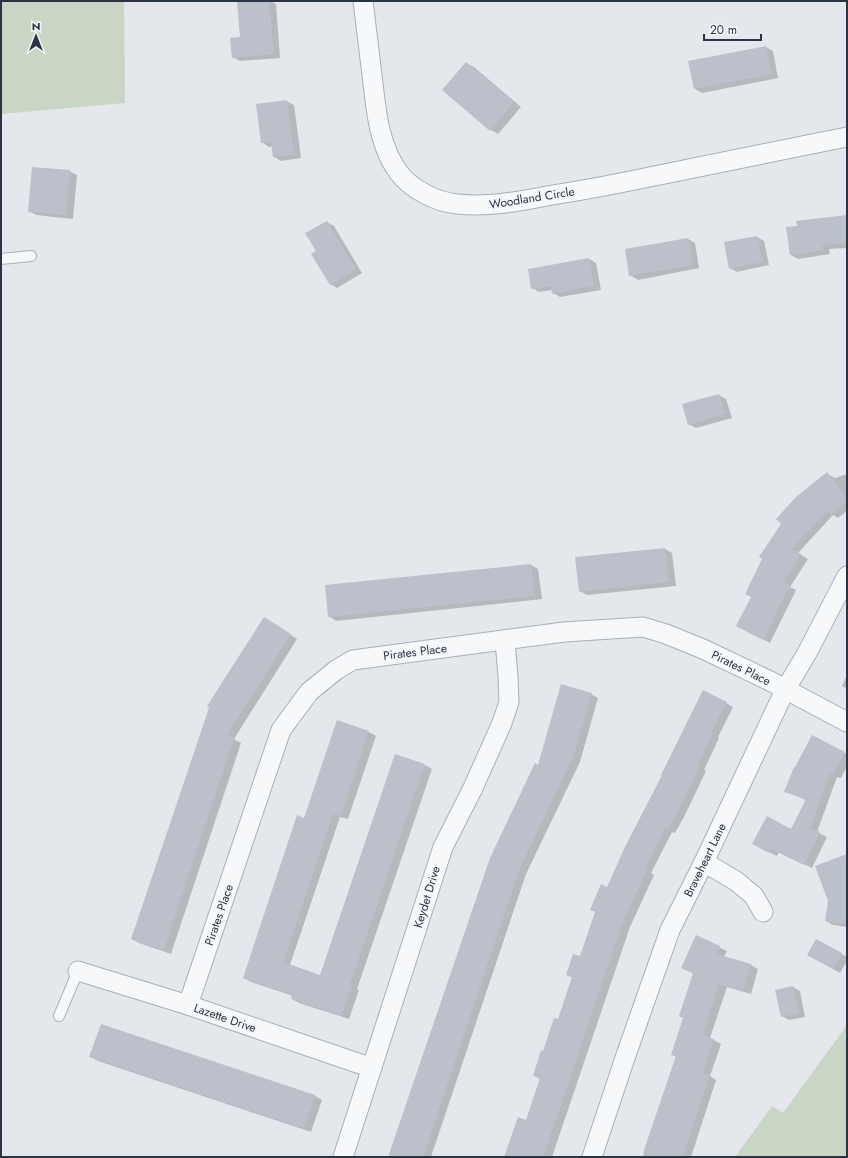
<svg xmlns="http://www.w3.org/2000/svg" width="848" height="1158" viewBox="0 0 848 1158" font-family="Jost,sans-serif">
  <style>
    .green { fill: #c9d6c5 }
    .shadow { fill: #0003 }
    .building { fill: #bbc0ca }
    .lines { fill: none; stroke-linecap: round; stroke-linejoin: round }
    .service-casing { stroke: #a9aeb7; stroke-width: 12 }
    .minor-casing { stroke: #a9aeb7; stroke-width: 21 }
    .service { stroke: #f7f8fa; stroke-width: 10 }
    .minor { stroke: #f7f8fa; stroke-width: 19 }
    .labels { text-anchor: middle; stroke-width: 3; stroke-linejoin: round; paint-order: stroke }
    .street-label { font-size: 12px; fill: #2b3445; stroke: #f4f6f9 }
  </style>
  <rect width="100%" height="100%" fill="#e4e7ec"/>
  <!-- green -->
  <g class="green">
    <path d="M 1,1 L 124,1 L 125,103 L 1,114 Z"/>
    <path d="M 847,1025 L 847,1157 L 735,1157 L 772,1106 L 783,1113 Z"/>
  </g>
  <!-- shadow -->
  <g class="shadow">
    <path d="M 261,1 L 270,1 L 276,4 L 280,58 L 240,61 L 233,57 L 241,38 Z"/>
    <path d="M 766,47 L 773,51 L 778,78 L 702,93 L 695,89 Z"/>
    <path d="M 466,63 L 474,67 L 521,107 L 498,134 L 491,130 Z"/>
    <path d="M 286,101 L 294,105 L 301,158 L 281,161 L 274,157 L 273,146 L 269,147 L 262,142 Z"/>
    <path d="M 69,171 L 77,175 L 73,219 L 36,215 L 29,211 Z"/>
    <path d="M 847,216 L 847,248 L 829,249 L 830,254 L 798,259 L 791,255 L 798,227 L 797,222 Z"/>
    <path d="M 327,222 L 334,226 L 362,273 L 337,288 L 330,284 L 317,251 Z"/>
    <path d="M 757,237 L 764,241 L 769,265 L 737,272 L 730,268 L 725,243 Z"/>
    <path d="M 688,239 L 695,243 L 699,268 L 638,280 L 630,275 Z"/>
    <path d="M 589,259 L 596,263 L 601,290 L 560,297 L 553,293 L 552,290 L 539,292 L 532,288 Z"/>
    <path d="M 719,395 L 726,399 L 732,418 L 696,428 L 689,424 L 683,405 Z"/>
    <path d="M 827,474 L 835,478 L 847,474 L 847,511 L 838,518 L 833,515 L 798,553 L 808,559 L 790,587 L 796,590 L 770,643 L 737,625 Z"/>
    <path d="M 665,549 L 672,553 L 676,586 L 587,595 L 580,591 Z"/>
    <path d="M 531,565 L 538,569 L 542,599 L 336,621 L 329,616 L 326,586 Z"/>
    <path d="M 271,622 L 297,639 L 234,739 L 241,743 L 171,954 L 139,943 L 132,939 Z"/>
    <path d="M 847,675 L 847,689 L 842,686 Z"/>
    <path d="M 591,694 L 598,698 L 580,762 L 526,874 L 431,1157 L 389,1157 Z"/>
    <path d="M 726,703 L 733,707 L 718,737 L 719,738 L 704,770 L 706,771 L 685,815 L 675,833 L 672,832 L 651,873 L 654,875 L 630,927 L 552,1157 L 505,1157 L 526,1121 L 540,1079 L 534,1075 L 559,1020 L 573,978 L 567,975 L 581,958 L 607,888 Z"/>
    <path d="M 338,721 L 369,732 L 376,736 L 348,819 L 340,817 L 290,965 L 321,976 L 425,765 L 432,769 L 357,989 L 359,990 L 349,1019 L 299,1003 L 292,999 L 293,996 L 251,982 L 244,978 L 305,819 Z"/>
    <path d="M 812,736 L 847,754 L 847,766 L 841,778 L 837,777 L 817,832 L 827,837 L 812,868 L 779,852 L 777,856 L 761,848 L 792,830 L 806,800 L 786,791 Z"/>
    <path d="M 847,903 L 847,927 L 833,925 L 826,921 Z"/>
    <path d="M 697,937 L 727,951 L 724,957 L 751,965 L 758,969 L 751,994 L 727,987 L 710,1038 L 721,1044 L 710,1076 L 716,1080 L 691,1157 L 643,1157 L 676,1057 L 672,1054 L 684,1018 L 694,974 L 683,968 Z"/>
    <path d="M 817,940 L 847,957 L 847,961 L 840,973 L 808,955 Z"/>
    <path d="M 793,987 L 800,991 L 805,1017 L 789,1020 L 782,1016 Z"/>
    <path d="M 101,1025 L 315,1096 L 322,1100 L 311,1132 L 98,1061 L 91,1057 Z"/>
  </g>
  <!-- building -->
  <g class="building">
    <path d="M 249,1 L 269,1 L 274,54 L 232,58 L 230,38 L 240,37 L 237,2 Z"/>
    <path d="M 766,46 L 772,74 L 694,89 L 688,61 Z"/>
    <path d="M 466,62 L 514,102 L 490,131 L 442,90 Z"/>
    <path d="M 287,100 L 294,155 L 273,157 L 271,142 L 261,143 L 256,104 Z"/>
    <path d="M 32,167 L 70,170 L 66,215 L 28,212 Z"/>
    <path d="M 847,215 L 847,243 L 822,245 L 823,250 L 790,255 L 786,227 L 797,226 L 796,221 Z"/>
    <path d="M 327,221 L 356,269 L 330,285 L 311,254 L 316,251 L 305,233 Z"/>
    <path d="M 757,236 L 763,262 L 729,269 L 724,242 Z"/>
    <path d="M 688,238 L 693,265 L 629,276 L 625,249 Z"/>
    <path d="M 589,258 L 594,286 L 552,294 L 551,286 L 531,289 L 528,269 Z"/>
    <path d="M 719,394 L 725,414 L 688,425 L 682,404 Z"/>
    <path d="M 827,472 L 847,497 L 847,501 L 831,515 L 827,510 L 792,549 L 801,554 L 784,582 L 790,585 L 773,620 L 774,620 L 763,640 L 736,626 L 751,597 L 745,594 L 762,559 L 759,557 L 781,524 L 776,519 L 796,497 Z"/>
    <path d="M 665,548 L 669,582 L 579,592 L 575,557 Z"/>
    <path d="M 531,564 L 535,596 L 328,617 L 325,585 Z"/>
    <path d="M 264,617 L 291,634 L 227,735 L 234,738 L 164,950 L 131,939 L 209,708 L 207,706 Z"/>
    <path d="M 561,684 L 592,693 L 573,757 L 519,870 L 423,1157 L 388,1157 L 490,858 L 535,763 L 538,765 Z"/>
    <path d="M 703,690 L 727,702 L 711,732 L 713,733 L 698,765 L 700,766 L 678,811 L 668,830 L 665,828 L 645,869 L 647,870 L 623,922 L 543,1157 L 504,1157 L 518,1117 L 526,1120 L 540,1078 L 533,1076 L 541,1050 L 543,1051 L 554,1018 L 558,1019 L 572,977 L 566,975 L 573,954 L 580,956 L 595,912 L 590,910 L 601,884 L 607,887 L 625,847 L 662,775 L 661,775 Z"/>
    <path d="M 337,720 L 369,731 L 341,816 L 333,814 L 283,962 L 320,975 L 395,754 L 425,764 L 350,984 L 352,985 L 342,1016 L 291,999 L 292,995 L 243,978 L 297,815 L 304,818 Z"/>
    <path d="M 812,735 L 845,752 L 833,775 L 830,773 L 810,828 L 820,832 L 804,865 L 771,849 L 769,853 L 752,844 L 767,816 L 791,829 L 806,799 L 784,792 L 794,767 L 795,767 Z"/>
    <path d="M 847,854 L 847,925 L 825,921 L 828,901 L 815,866 Z"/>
    <path d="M 696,935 L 720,946 L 717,954 L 751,964 L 743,991 L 719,984 L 703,1035 L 714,1039 L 703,1073 L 710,1075 L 683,1157 L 656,1157 L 643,1153 L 676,1056 L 671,1055 L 683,1018 L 679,1016 L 693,973 L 681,968 Z"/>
    <path d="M 816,939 L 842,953 L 833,969 L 807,955 Z"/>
    <path d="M 793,986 L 799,1013 L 781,1017 L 775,990 Z"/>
    <path d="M 101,1024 L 315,1095 L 304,1129 L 89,1057 Z"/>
  </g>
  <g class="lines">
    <!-- service casing -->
    <g class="service-casing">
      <g id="service">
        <path d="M 1,259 L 31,256"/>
        <path d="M 59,1016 L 78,971"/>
      </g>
    </g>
    <!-- minor casing -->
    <g class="minor-casing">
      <g id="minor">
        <path d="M 363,1 C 366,26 369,50 372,75 C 376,108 378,145 399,173 C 411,189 436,202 457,204 C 488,207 517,202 547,196 C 571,192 595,188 620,183 C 695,168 771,152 847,137"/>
        <path d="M 704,862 L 736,881 L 754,896 L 763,912"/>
        <path d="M 78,971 L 188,1005 L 372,1068"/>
        <path d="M 188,1005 L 281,730 L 309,692 L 336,670 L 353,660 L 564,632 L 643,627 L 666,634 L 703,649 L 770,681 L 847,722"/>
        <path d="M 343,1157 L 443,847 L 472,790 L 502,723 L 509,702 L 508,677 L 505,640"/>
        <path d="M 592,1157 L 626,1055 L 670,930 L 704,862 L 785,690 L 807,653 L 847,576"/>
      </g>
    </g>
    <!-- service -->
    <use href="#service" class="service"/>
    <!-- minor -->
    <use href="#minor" class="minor"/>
  </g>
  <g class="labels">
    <!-- street labels -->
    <g class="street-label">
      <text transform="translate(532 198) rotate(-9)" y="4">Woodland Circle</text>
      <text transform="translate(415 652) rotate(-7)" y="4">Pirates Place</text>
      <text transform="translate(741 668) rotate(26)" y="4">Pirates Place</text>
      <text transform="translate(705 860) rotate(-64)" y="4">Braveheart Lane</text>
      <text transform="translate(427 897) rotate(-73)" y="4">Keydet Drive</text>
      <text transform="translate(219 915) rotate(-71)" y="4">Pirates Place</text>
      <text transform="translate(225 1018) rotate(19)" y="4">Lazette Drive</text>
    </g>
  </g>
  <!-- border -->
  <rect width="848" height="1158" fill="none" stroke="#2b3445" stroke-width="4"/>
  <!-- north arrow -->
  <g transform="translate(36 36)" stroke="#f4f6f9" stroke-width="3" paint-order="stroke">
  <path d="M0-3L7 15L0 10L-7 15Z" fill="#2b3445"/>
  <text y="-6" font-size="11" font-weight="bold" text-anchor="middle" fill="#2b3445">N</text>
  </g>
  <!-- scale -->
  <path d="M704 34v6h57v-6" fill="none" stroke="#2b3445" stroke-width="2"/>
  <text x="710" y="34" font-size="12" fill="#2b3445" stroke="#f4f6f9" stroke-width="3" paint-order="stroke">20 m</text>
</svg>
